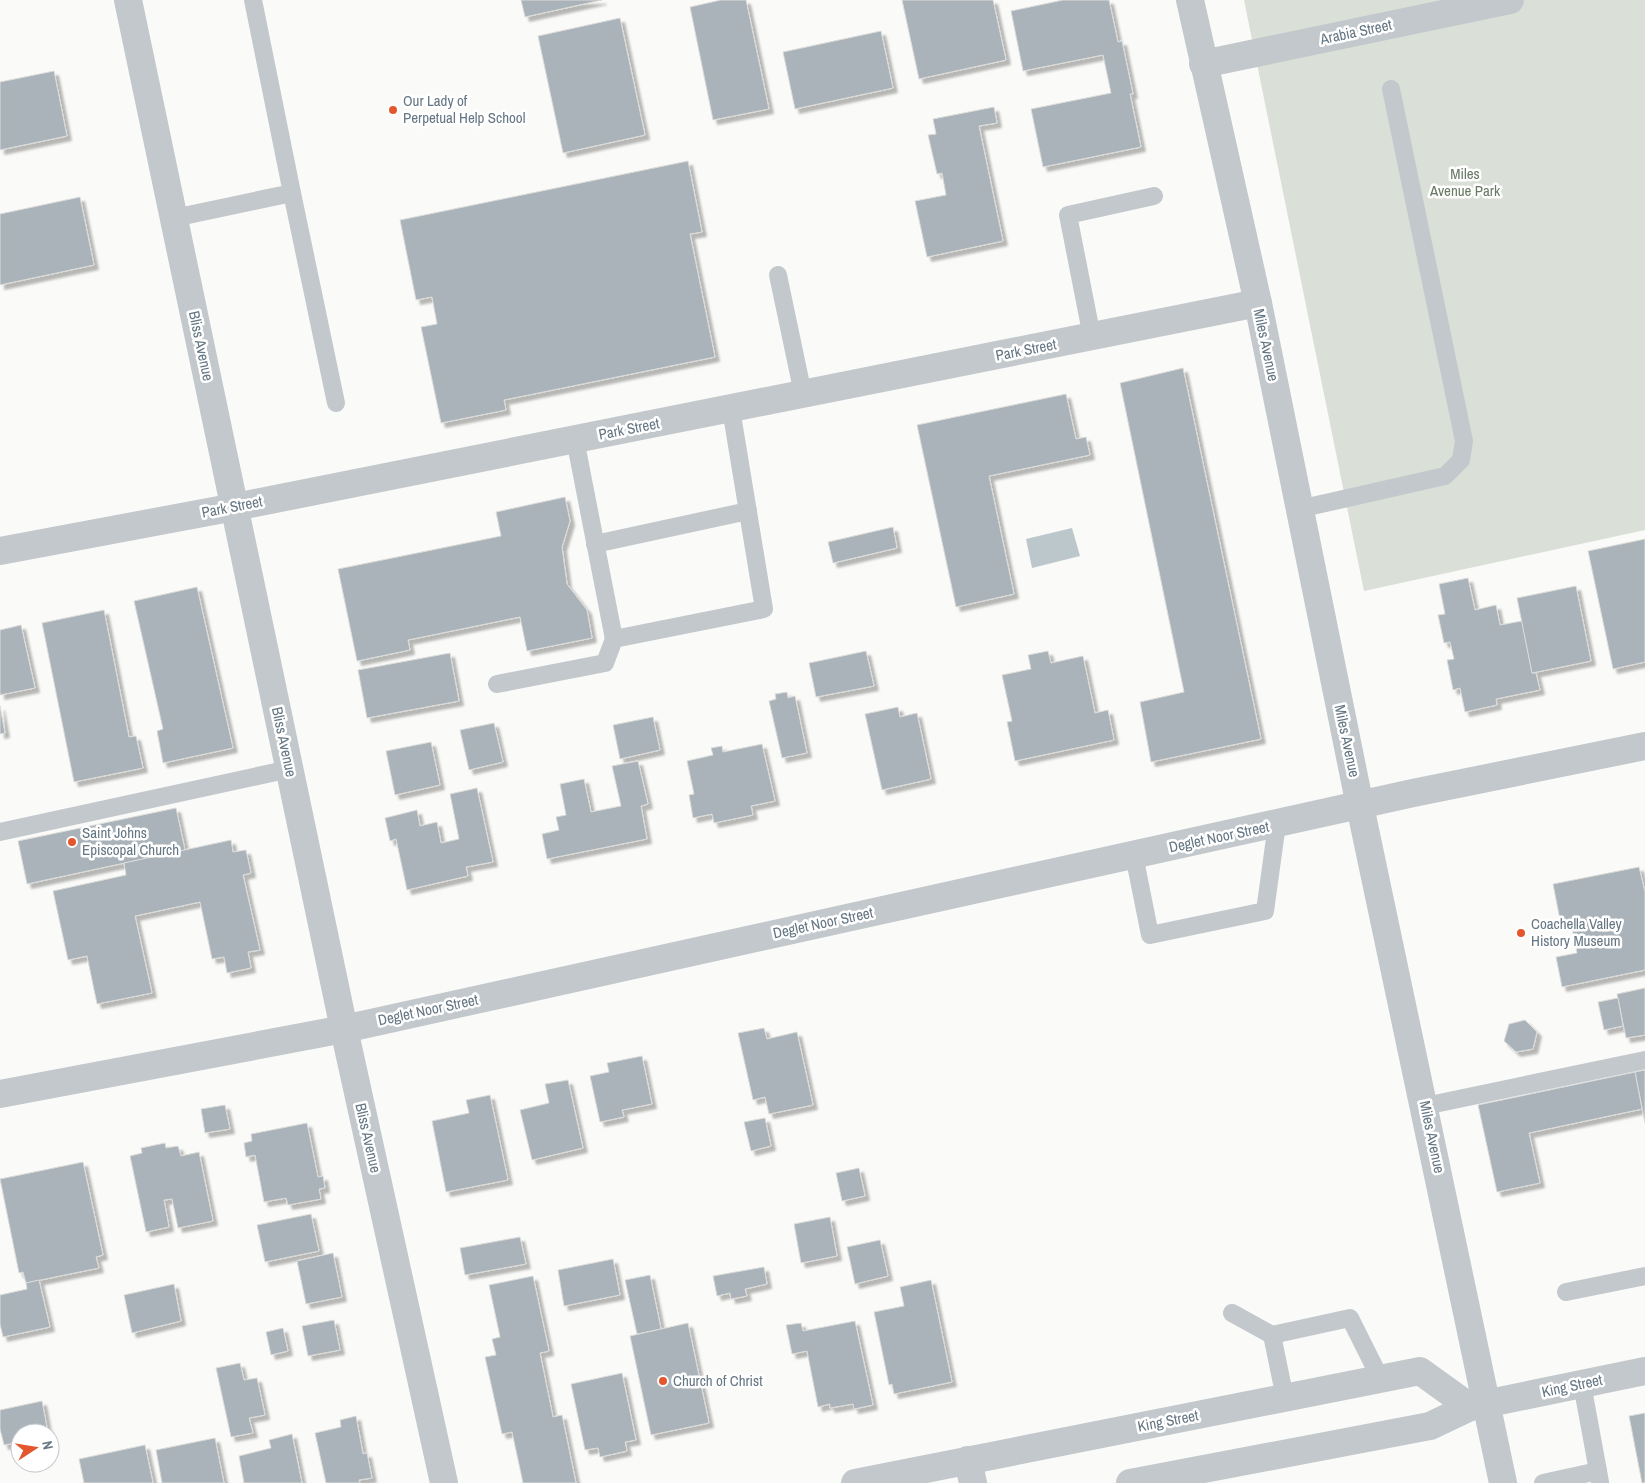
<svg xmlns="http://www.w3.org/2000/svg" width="1645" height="1483" viewBox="0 0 1645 1483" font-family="'Archivo Narrow',sans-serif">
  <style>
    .green { fill: #dadfd7 }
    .water { fill: #bbc7cb }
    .building { fill: #aab3b9; stroke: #dcdcda; filter: url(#shadow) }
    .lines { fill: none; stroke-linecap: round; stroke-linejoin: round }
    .service { stroke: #c3c8cc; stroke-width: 18 }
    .minor { stroke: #c3c8cc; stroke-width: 28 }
    .tertiary { stroke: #c3c8cc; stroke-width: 28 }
    .poi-dot { fill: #e4572e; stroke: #fff; stroke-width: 2 }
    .labels { text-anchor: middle; stroke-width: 5; stroke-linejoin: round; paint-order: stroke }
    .street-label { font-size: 15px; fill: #657683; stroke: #fff }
    .poi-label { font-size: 15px; fill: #657683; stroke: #fff; text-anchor: start }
    .park-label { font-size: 15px; fill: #687a64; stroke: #fff }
  </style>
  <defs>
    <filter id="shadow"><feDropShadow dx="4.5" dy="4.5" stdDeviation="1" flood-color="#0004"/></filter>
  </defs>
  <rect width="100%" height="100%" fill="#fafaf8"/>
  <!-- green -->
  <path class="green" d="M 1244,0 L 1645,0 L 1645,530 L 1364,591 Z"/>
  <!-- water -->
  <path class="water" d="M 1072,528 L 1080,556 L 1032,568 L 1026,539 Z"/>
  <!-- building -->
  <g class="building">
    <path d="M 521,0 L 602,0 L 525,17 Z"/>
    <path d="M 721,0 L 746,0 L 769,109 L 713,120 L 690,7 Z"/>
    <path d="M 902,0 L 993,0 L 1006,60 L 919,79 Z"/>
    <path d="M 1063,0 L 1109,0 L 1118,42 L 1122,41 L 1133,94 L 1130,94 L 1141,147 L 1043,167 L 1031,109 L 1111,93 L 1103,55 L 1023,71 L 1011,11 Z"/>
    <path d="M 620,18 L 645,135 L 563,153 L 538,36 Z"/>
    <path d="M 881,31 L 893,88 L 795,109 L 783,52 Z"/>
    <path d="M 54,71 L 67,136 L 0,150 L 0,82 Z"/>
    <path d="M 994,107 L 997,123 L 979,126 L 1003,241 L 927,257 L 915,201 L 946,195 L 942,173 L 937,174 L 928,135 L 936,134 L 933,119 Z"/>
    <path d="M 688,161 L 702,232 L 690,234 L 715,357 L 504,400 L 506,410 L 441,423 L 421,327 L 437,324 L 432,297 L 416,300 L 400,220 Z"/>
    <path d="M 80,197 L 94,265 L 0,285 L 0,214 Z"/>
    <path d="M 1183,368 L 1261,739 L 1151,762 L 1140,702 L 1184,692 L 1120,383 Z"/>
    <path d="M 1066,394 L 1076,439 L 1086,437 L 1090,455 L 989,476 L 1014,594 L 956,607 L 917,425 Z"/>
    <path d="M 565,497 L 570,521 L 562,547 L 567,584 L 587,610 L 592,638 L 527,651 L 520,617 L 408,640 L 410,650 L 357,661 L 338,569 L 501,536 L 496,512 Z"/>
    <path d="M 893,527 L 897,548 L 833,563 L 828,542 Z"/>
    <path d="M 1645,539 L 1645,662 L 1613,669 L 1588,551 Z"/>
    <path d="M 1468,578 L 1475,610 L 1496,605 L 1500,625 L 1522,621 L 1532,673 L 1536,673 L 1540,690 L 1496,699 L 1497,705 L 1465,712 L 1460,688 L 1453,690 L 1447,660 L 1454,659 L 1450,642 L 1444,643 L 1438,615 L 1445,614 L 1439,584 Z"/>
    <path d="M 1576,586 L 1591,661 L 1532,673 L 1517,598 Z"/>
    <path d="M 197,587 L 233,748 L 163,763 L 157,731 L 163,729 L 134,601 Z"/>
    <path d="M 104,610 L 129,737 L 136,736 L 143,768 L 74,782 L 42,623 Z"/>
    <path d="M 21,625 L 35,688 L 0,695 L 0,630 Z"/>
    <path d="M 866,651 L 874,686 L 816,697 L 809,663 Z"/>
    <path d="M 1048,651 L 1051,663 L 1083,656 L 1095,713 L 1108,710 L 1114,740 L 1015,761 L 1007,722 L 1012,721 L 1002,675 L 1031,669 L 1028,655 Z"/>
    <path d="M 450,653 L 459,701 L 367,718 L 358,670 Z"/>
    <path d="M 787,692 L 788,698 L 795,696 L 807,753 L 782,758 L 769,701 L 776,699 L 775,694 Z"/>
    <path d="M 0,706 L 5,733 L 0,734 Z"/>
    <path d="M 898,707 L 900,717 L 917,713 L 931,779 L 882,790 L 865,714 Z"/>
    <path d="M 653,717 L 660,750 L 620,759 L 613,725 Z"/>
    <path d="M 494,723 L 503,762 L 469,770 L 460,730 Z"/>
    <path d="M 431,742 L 440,785 L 395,795 L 386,751 Z"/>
    <path d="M 762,744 L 775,801 L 751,806 L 753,815 L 714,823 L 712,814 L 693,818 L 689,795 L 694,794 L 687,761 L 713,755 L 711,748 L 722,746 L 723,752 Z"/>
    <path d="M 638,761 L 648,804 L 641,806 L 647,839 L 547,859 L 542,834 L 559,830 L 556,817 L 566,815 L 560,784 L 584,779 L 591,812 L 621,806 L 612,766 Z"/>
    <path d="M 477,788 L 493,862 L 466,867 L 468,876 L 407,890 L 396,839 L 390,841 L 385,818 L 417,810 L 420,826 L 437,822 L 441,843 L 459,839 L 450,794 Z"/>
    <path d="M 176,808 L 185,850 L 27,884 L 18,841 Z"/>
    <path d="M 231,840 L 233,852 L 246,850 L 251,873 L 243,875 L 260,950 L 248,952 L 251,968 L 227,973 L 224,957 L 212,959 L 200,902 L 135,916 L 152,993 L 97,1004 L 87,956 L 68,960 L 53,891 L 126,875 L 124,863 Z"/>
    <path d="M 1639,867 L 1645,892 L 1645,970 L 1562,987 L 1556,957 L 1577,953 L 1571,923 L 1561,925 L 1553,884 Z"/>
    <path d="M 1645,988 L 1645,1035 L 1626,1038 L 1617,994 Z"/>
    <path d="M 1618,998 L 1623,1026 L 1604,1030 L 1598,1002 Z"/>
    <path d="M 1525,1020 L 1537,1032 L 1533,1049 L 1516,1052 L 1504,1041 L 1509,1024 Z"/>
    <path d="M 764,1028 L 767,1039 L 797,1032 L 813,1105 L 769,1114 L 765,1097 L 753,1100 L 738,1033 Z"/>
    <path d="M 642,1056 L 652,1104 L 622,1110 L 624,1117 L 600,1122 L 590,1076 L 609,1072 L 607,1063 Z"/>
    <path d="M 1645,1070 L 1645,1123 L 1635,1072 Z"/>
    <path d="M 1635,1072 L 1642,1109 L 1529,1133 L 1540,1183 L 1497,1192 L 1478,1105 Z"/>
    <path d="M 568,1080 L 583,1148 L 532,1160 L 520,1110 L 549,1103 L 545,1084 Z"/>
    <path d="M 490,1095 L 508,1180 L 446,1192 L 432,1121 L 469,1113 L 466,1100 Z"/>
    <path d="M 225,1105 L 230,1129 L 205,1133 L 201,1109 Z"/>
    <path d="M 765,1118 L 771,1146 L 751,1151 L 744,1122 Z"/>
    <path d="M 307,1123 L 318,1177 L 323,1176 L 325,1188 L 319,1189 L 321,1199 L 288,1205 L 286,1198 L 264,1202 L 255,1155 L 246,1157 L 244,1143 L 252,1141 L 251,1134 Z"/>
    <path d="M 165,1143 L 166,1148 L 178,1146 L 181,1156 L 199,1152 L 213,1221 L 178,1228 L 172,1199 L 164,1200 L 169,1227 L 146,1232 L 130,1156 L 142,1153 L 141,1148 Z"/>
    <path d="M 83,1162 L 103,1255 L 96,1257 L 99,1268 L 26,1283 L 23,1272 L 19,1273 L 0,1179 Z"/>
    <path d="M 859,1168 L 865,1196 L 842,1201 L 836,1173 Z"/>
    <path d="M 311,1214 L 319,1251 L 265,1262 L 257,1225 Z"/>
    <path d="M 830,1217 L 837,1256 L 801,1263 L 794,1224 Z"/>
    <path d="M 520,1237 L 526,1264 L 465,1275 L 460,1248 Z"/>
    <path d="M 880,1240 L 888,1276 L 855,1284 L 847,1247 Z"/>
    <path d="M 333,1253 L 342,1297 L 306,1304 L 297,1261 Z"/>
    <path d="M 613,1259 L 620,1295 L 564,1306 L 558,1270 Z"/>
    <path d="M 764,1267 L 767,1284 L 745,1289 L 747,1296 L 731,1299 L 730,1293 L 717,1296 L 713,1276 Z"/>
    <path d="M 650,1275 L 661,1329 L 637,1334 L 625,1280 Z"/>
    <path d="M 533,1276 L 549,1351 L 540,1353 L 553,1417 L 562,1415 L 576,1483 L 523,1483 L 512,1432 L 502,1434 L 485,1357 L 496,1355 L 492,1339 L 500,1337 L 489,1285 Z"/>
    <path d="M 39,1280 L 50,1327 L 3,1337 L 0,1324 L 0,1295 L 27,1289 L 26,1283 Z"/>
    <path d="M 931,1280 L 952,1382 L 894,1394 L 892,1384 L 889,1385 L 874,1312 L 904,1306 L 900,1287 Z"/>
    <path d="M 174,1284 L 181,1321 L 132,1333 L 124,1295 Z"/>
    <path d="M 334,1320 L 340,1350 L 308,1356 L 302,1326 Z"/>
    <path d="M 855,1321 L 873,1405 L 854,1409 L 853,1404 L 830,1408 L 830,1404 L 818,1407 L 807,1351 L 792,1354 L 786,1325 L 801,1323 L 803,1331 Z"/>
    <path d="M 688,1323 L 709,1423 L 651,1435 L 630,1336 Z"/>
    <path d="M 283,1328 L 288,1351 L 271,1355 L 266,1332 Z"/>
    <path d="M 240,1363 L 244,1380 L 257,1378 L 265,1415 L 249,1418 L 253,1433 L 231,1437 L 216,1368 Z"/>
    <path d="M 622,1373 L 636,1440 L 625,1442 L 627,1451 L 600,1457 L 598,1448 L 585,1450 L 571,1384 Z"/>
    <path d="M 42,1401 L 48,1433 L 20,1433 L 20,1442 L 4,1445 L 0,1429 L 0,1410 Z"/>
    <path d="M 1645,1413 L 1645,1483 L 1642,1483 L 1629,1416 Z"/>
    <path d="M 356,1416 L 363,1454 L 367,1453 L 372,1478 L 359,1480 L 360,1483 L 326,1483 L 315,1433 L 341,1427 L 340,1420 Z"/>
    <path d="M 292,1434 L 302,1483 L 244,1483 L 239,1456 L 271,1448 L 269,1440 Z"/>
    <path d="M 215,1438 L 224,1483 L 162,1483 L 156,1450 Z"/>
    <path d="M 145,1445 L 153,1483 L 84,1483 L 79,1459 Z"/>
  </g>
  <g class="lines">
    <!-- service -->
    <g class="service">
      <path d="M 292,193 L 336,403"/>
      <path d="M 174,218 L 292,193 L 253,0"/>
      <path d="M 778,275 L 803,394"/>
      <path d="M 1092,337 L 1068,215 L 1154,196"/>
      <path d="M 575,439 L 614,639 L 764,609 L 731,409"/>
      <path d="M 1299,509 L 1445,476 L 1461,460 L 1464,441 L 1391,89"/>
      <path d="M 595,544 L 748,511"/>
      <path d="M 497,684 L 605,663 L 614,639"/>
      <path d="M 0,832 L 290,769"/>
      <path d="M 1134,855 L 1150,935 L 1265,911 L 1277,824"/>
      <path d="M 1425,1106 L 1645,1060"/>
      <path d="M 1566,1292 L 1645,1276"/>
      <path d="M 1232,1313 L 1272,1335 L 1350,1318 L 1381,1380"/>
      <path d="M 1272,1335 L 1285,1398"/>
      <path d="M 1582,1384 L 1598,1471"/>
      <path d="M 1543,1483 L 1598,1471 L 1600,1482"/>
    </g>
    <!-- minor -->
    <g class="minor">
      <path d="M 128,0 L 344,1029 L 444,1483"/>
      <path d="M 1203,64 L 1510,0"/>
      <path d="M 0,551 L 235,507 L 1258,303"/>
      <path d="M 0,1094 L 344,1029 L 1413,793 L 1645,746"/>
      <path d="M 968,1460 L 973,1483"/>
      <path d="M 855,1483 L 1420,1371 L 1470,1407"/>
      <path d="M 1130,1483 L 1430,1426 L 1470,1407 L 1645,1371"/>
    </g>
    <!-- tertiary -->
    <path class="tertiary" d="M 1190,0 L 1258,303 L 1360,806 L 1503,1483"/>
  </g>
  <!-- markers -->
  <g class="poi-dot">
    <circle cx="393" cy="110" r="5"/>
    <circle cx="72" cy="842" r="5"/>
    <circle cx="1521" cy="933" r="5"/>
    <circle cx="663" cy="1381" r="5"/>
  </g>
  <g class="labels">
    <!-- street labels -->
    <g class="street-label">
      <text transform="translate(1356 32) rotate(-12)" y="5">Arabia Street</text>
      <text transform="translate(1266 345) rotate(78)" y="5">Miles Avenue</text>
      <text transform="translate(201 346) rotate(78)" y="5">Bliss Avenue</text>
      <text transform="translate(1026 350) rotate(-11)" y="5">Park Street</text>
      <text transform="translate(629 429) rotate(-11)" y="5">Park Street</text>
      <text transform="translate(232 507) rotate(-11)" y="5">Park Street</text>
      <text transform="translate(1347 741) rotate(78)" y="5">Miles Avenue</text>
      <text transform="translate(284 742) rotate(78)" y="5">Bliss Avenue</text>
      <text transform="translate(1219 837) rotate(-12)" y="5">Deglet Noor Street</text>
      <text transform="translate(823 923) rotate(-12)" y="5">Deglet Noor Street</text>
      <text transform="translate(428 1010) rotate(-12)" y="5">Deglet Noor Street</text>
      <text transform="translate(1432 1137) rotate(78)" y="5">Miles Avenue</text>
      <text transform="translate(368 1138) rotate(77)" y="5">Bliss Avenue</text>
      <text transform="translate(1572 1386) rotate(-12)" y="5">King Street</text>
      <text transform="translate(1168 1421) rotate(-11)" y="5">King Street</text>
    </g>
    <!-- poi labels -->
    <g class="poi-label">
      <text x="403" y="106">Our Lady of<tspan x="403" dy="17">Perpetual Help School</tspan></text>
      <text x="82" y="838">Saint Johns<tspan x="82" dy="17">Episcopal Church</tspan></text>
      <text x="1531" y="929">Coachella Valley<tspan x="1531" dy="17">History Museum</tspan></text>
      <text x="673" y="1386">Church of Christ</text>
    </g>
    <!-- park labels -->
    <g class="park-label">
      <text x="1465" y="179">Miles<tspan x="1465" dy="17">Avenue Park</tspan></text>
    </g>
  </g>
  <!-- north arrow -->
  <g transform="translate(35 1448) rotate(78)"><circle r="24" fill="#ffffff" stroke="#c1c8cd"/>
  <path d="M0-4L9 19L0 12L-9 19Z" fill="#e4572e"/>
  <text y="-8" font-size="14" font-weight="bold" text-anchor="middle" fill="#657683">N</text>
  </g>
</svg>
